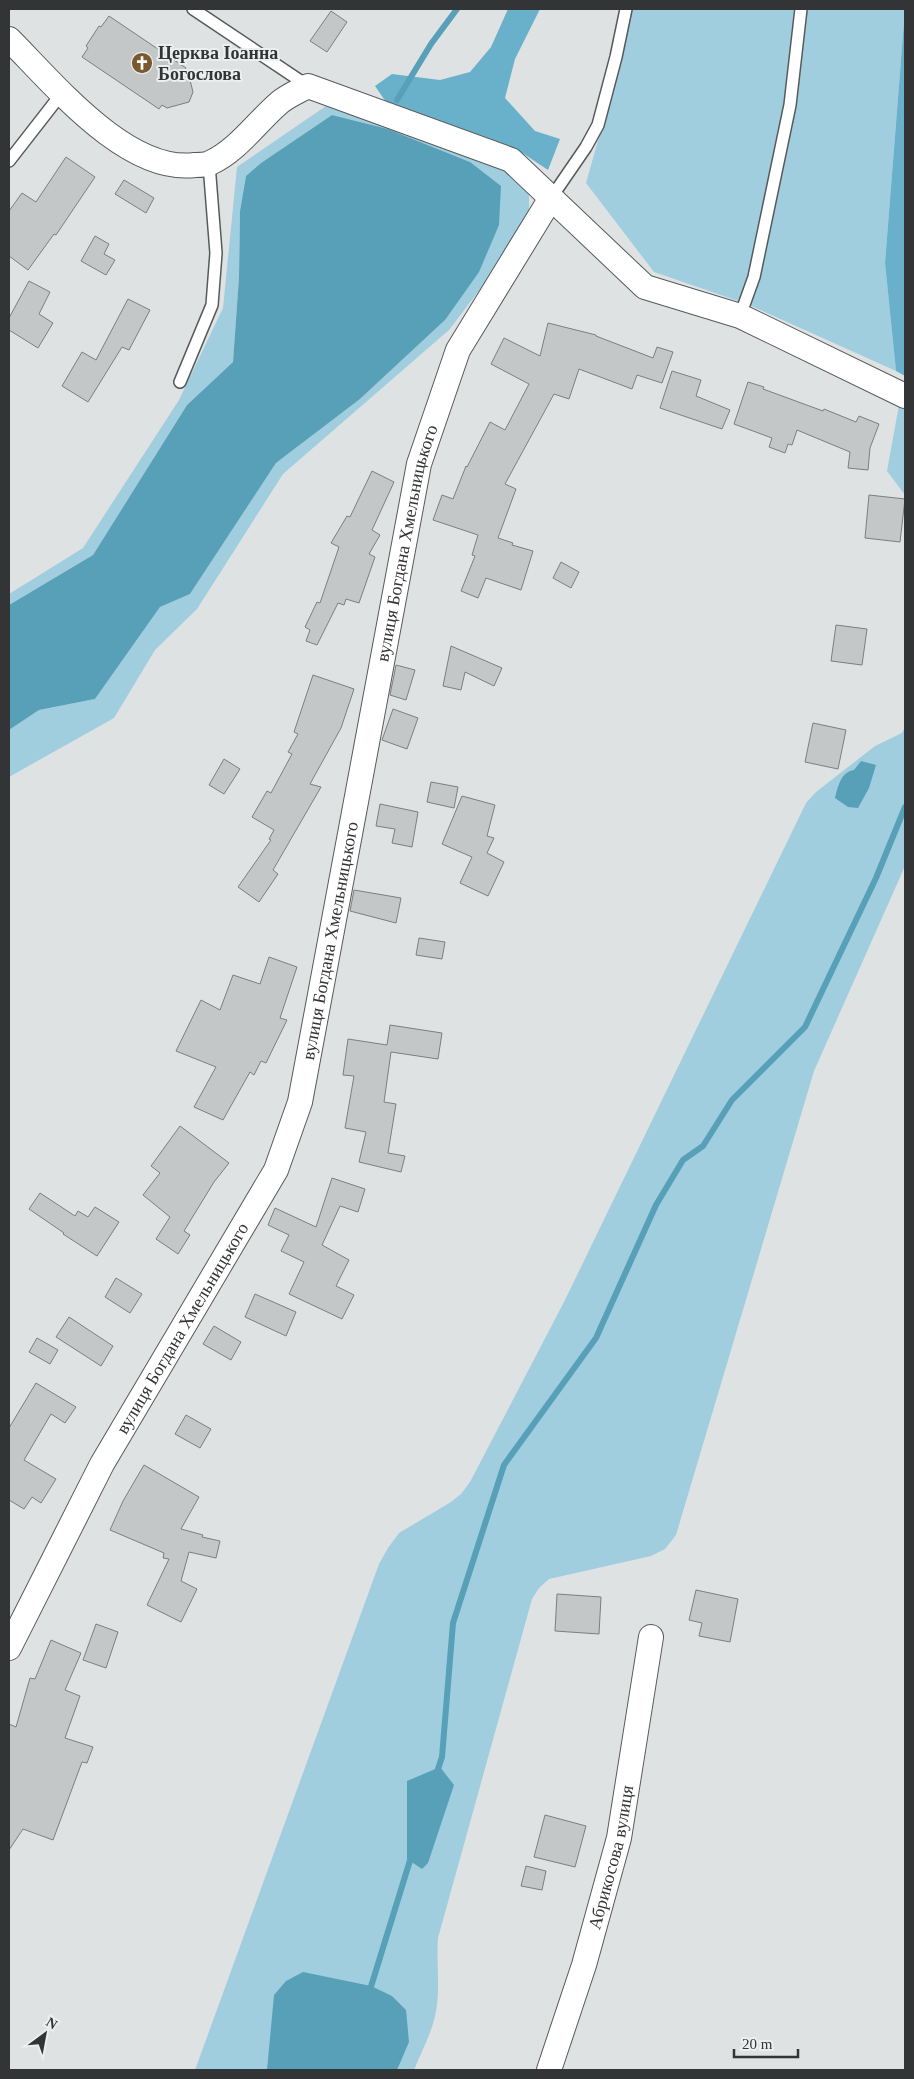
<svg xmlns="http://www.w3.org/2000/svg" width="914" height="2079" viewBox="0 0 914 2079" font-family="Georgia,serif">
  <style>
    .green { fill: #a0cede }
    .forest { fill: #69b1ca }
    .water { fill: #57a0b8 }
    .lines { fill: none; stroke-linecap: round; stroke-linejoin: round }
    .stream { stroke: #57a0b8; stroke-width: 6 }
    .building { fill: #c4c7c8; stroke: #7c7f80 }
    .service-casing { stroke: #575a5b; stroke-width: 14 }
    .minor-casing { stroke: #575a5b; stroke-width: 26 }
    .service { stroke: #fff; stroke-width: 11 }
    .minor { stroke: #fff; stroke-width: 24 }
    .labels { text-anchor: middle; stroke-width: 4; stroke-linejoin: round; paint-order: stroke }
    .poi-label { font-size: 18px; font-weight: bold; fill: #333435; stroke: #eceff0; text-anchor: start }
    .street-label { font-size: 18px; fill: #333435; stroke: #eceff0 }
  </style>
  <rect width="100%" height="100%" fill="#dee2e3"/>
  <!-- green -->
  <g class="green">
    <path d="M 632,9 L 905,9 L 885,263 L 896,371 L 747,304 L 654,272 L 586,183 L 621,59 Z"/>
    <path d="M 329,104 L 504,169 L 529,191 L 529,217 L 487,280 L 449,330 L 283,474 L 197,609 L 155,650 L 114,718 L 9,777 L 9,730 L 39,710 L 95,699 L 160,607 L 190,594 L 276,463 L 360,399 L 445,320 L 470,162 L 388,129 L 332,115 L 261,163 L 246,176 L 240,211 L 239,277 L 233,362 L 187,405 L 93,555 L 9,605 L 9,594 L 83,548 L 179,400 L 223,308 L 237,167 Z"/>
    <path d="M 901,394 L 905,396 L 905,495 L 887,471 Z"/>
    <path d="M 905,727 L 905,866 L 814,1071 L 676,1535 L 665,1549 L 651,1556 L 549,1579 L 539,1588 L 532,1599 L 438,1938 C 436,1964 441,1991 435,2016 C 431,2034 421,2053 414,2070 L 195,2070 L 379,1564 L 388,1548 L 399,1533 L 451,1502 L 461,1494 L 470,1482 L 564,1302 L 806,803 L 816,792 L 875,746 L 902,733 Z"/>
  </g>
  <!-- forest -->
  <g class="forest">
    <path d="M 508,9 L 540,9 L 515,59 L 505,98 L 535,131 L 560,139 L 548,170 L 518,150 L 386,102 L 375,86 L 392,74 L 440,80 L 470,72 L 491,47 Z"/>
    <path d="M 905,9 L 905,376 L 896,371 L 885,263 Z"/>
  </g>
  <!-- water -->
  <g class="water">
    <path d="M 332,115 L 388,129 L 470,162 L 501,186 L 499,225 L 479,272 L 445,320 L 360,399 L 276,463 L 190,594 L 160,607 L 95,699 L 39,710 L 9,730 L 9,605 L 93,555 L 187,405 L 233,362 L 239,277 L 240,211 L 246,176 L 261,163 Z"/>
    <path d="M 861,761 L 876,765 L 869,788 L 858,808 L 848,807 L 835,798 C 838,786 841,772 854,770 Z"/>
    <path d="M 440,1767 L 454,1785 L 428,1863 L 422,1869 L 407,1859 L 407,1781 Z"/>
    <path d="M 303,1972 L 371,1986 L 392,1996 L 406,2010 L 409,2042 L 397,2070 L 267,2070 L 274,1995 L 286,1981 Z"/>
  </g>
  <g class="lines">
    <!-- stream -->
    <g class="stream">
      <path d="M 397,100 L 431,44 L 457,9"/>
      <path d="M 436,1775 L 442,1757 L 453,1623 L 504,1465 L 596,1338 L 656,1205 L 683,1160 L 703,1146 L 732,1100 L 805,1027 L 876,878 L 905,807"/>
      <path d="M 369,1993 L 412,1854"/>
    </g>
  </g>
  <!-- building -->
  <g class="building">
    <path d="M 331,11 L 347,22 L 327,52 L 310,41 Z"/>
    <path d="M 109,16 L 186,68 L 185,70 L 193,75 L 190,80 L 193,92 L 189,102 L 167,108 L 162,105 L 159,109 L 82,57 L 88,48 L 86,46 L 99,26 L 101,27 Z"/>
    <path d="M 66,157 L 95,177 L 56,235 L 54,234 L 28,270 L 9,256 L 9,211 L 22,193 L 36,202 Z"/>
    <path d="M 124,180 L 154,198 L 146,213 L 115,194 Z"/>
    <path d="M 95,236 L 109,244 L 104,254 L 115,260 L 106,275 L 81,261 Z"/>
    <path d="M 29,281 L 50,292 L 39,314 L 53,323 L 38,348 L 9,330 L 9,318 Z"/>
    <path d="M 128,299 L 150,310 L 129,350 L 122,347 L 88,402 L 62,386 L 82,352 L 96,360 Z"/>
    <path d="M 548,323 L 596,335 L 596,336 L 653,358 L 657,347 L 673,352 L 662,383 L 637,375 L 632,389 L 579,369 L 569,399 L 554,394 L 505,484 L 516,489 L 498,538 L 513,543 L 512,545 L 533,551 L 521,590 L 486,578 L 478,598 L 461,591 L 475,556 L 472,555 L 478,535 L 433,520 L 442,495 L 453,499 L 466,466 L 467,467 L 490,422 L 505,430 L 529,384 L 491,364 L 504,338 L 540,356 Z"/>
    <path d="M 672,371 L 701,380 L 696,396 L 730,410 L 722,429 L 660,408 Z"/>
    <path d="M 748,382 L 764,387 L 763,389 L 823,411 L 824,409 L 856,422 L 859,416 L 879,424 L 870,448 L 868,470 L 848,468 L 850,452 L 797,430 L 792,445 L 788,444 L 785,453 L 769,447 L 772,438 L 734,424 Z"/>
    <path d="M 372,471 L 394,482 L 372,530 L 380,535 L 369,554 L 375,557 L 359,603 L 346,599 L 344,605 L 338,603 L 317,645 L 306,641 L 310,630 L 305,627 L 317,602 L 320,603 L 339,547 L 331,543 L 347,516 L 350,517 Z"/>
    <path d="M 869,495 L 905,499 L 900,542 L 865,538 Z"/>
    <path d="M 561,562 L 579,572 L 571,588 L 553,578 Z"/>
    <path d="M 836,625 L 867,629 L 862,665 L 831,661 Z"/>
    <path d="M 451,646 L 502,668 L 494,686 L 465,672 L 461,690 L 443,686 Z"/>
    <path d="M 396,665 L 415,670 L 406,700 L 390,695 Z"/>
    <path d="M 313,675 L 354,689 L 341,728 L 310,784 L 321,787 L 273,870 L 278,874 L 259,902 L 238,887 L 271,840 L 269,839 L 274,830 L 252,817 L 267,791 L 271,793 L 292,754 L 288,752 L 298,734 L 294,732 Z"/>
    <path d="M 393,709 L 418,718 L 407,749 L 382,740 Z"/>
    <path d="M 813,723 L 846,730 L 838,769 L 805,762 Z"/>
    <path d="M 224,759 L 240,769 L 224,794 L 209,785 Z"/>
    <path d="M 431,782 L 458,787 L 454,808 L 427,802 Z"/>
    <path d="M 462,796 L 495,805 L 487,836 L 494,838 L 487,853 L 504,862 L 488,896 L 460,883 L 472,857 L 442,844 Z"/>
    <path d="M 380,804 L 418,812 L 412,847 L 392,843 L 395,829 L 376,826 Z"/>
    <path d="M 354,890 L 401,898 L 396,923 L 350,911 Z"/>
    <path d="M 419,938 L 445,942 L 442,959 L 416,955 Z"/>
    <path d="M 269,957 L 297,967 L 280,1018 L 287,1020 L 266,1063 L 261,1061 L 254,1075 L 250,1072 L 223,1120 L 194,1107 L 216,1067 L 176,1051 L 201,1000 L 220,1010 L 233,975 L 260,984 Z"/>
    <path d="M 390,1025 L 442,1033 L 438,1059 L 391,1052 L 384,1102 L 396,1104 L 388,1153 L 405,1156 L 401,1172 L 359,1162 L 366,1132 L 345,1128 L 354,1076 L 343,1075 L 348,1039 L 387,1045 Z"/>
    <path d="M 180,1126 L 229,1163 L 214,1182 L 184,1231 L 190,1235 L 178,1254 L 156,1239 L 170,1217 L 143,1195 L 160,1173 L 151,1166 Z"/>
    <path d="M 332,1178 L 365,1189 L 358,1212 L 340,1206 L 322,1245 L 349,1260 L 336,1286 L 354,1295 L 342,1319 L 289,1294 L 304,1262 L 281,1251 L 289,1235 L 268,1225 L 275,1208 L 316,1227 Z"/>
    <path d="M 40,1193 L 75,1216 L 78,1211 L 88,1217 L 95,1207 L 119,1222 L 97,1256 L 63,1234 L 64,1233 L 29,1209 Z"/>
    <path d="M 116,1278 L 142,1294 L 130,1313 L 105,1297 Z"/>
    <path d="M 255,1294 L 296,1312 L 286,1336 L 245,1317 Z"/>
    <path d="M 69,1317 L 113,1346 L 101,1366 L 56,1337 Z"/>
    <path d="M 214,1326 L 241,1342 L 231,1360 L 203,1344 Z"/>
    <path d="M 37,1338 L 58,1350 L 50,1364 L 29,1352 Z"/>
    <path d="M 36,1383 L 76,1407 L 65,1423 L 51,1414 L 24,1460 L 56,1479 L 41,1503 L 32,1497 L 24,1509 L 9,1500 L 9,1428 Z"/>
    <path d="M 186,1415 L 211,1429 L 200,1448 L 175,1434 Z"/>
    <path d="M 144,1465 L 199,1497 L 181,1529 L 203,1535 L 202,1537 L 220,1541 L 216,1558 L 189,1552 L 181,1581 L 197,1589 L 181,1622 L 147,1605 L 169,1559 L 163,1558 L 164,1553 L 110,1530 L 123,1501 Z"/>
    <path d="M 696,1590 L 738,1599 L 730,1642 L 699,1636 L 702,1623 L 689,1620 Z"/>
    <path d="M 557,1594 L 601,1597 L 599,1634 L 555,1631 Z"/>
    <path d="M 96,1624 L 118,1632 L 106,1668 L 83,1660 Z"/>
    <path d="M 51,1640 L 81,1653 L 65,1690 L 80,1696 L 65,1738 L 93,1747 L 87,1763 L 82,1762 L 53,1840 L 23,1829 L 9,1850 L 9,1724 L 16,1727 L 30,1678 L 35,1679 Z"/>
    <path d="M 545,1815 L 586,1826 L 575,1867 L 534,1857 Z"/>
    <path d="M 526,1866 L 546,1871 L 542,1890 L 521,1886 Z"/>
  </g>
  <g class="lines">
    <!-- service casing -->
    <g class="service-casing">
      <g id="service">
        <path d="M 193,9 L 308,86"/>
        <path d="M 9,161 L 62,93"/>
        <path d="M 551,198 L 586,147 L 598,125 L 616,57 L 626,9"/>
        <path d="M 740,316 L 754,277 L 790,105 L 801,9"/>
        <path d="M 180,382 L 212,305 L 216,253 L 209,164"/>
      </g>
    </g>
    <!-- minor casing -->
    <g class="minor-casing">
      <g id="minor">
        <path d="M 9,39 C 54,84 127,174 195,165 C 200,165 206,165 210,163 C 238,150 256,123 279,103 C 287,96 299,91 308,86 L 511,160 L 645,287 L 740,316 L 905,396"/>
        <path id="s1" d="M 9,1648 L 102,1464 L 276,1170 L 300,1102 L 419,464 L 458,350 L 551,198"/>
        <path id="s2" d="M 549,2070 L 584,1965 L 619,1838 L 651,1637"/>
      </g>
    </g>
    <!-- service -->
    <use href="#service" class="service"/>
    <!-- minor -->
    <use href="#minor" class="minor"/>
  </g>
  <!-- icons -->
  <defs>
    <g id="church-disc" transform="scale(1.125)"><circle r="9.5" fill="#7a592f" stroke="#eceff0"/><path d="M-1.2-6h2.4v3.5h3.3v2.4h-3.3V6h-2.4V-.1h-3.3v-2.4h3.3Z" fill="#fff"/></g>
  </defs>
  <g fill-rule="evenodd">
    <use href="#church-disc" x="142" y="63"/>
  </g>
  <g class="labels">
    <!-- poi labels -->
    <g class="poi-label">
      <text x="158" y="59">Церква Іоанна<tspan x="158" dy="21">Богослова</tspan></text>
    </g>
    <!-- street labels -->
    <g class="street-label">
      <text dy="6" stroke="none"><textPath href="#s1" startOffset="1189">вулиця Богдана Хмельницького</textPath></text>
      <text dy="6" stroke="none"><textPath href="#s1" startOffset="784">вулиця Богдана Хмельницького</textPath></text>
      <text dy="6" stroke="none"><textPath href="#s1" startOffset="364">вулиця Богдана Хмельницького</textPath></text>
      <text dy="6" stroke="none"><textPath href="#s2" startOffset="222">Абрикосова вулиця</textPath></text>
    </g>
  </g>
  <!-- border -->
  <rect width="914" height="2079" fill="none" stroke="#333435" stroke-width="20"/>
  <!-- north arrow -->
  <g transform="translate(45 2034) rotate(32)" stroke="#eceff0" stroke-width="4" paint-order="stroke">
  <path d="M0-4L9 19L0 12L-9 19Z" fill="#333435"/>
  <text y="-8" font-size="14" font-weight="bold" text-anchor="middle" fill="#333435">N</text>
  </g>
  <!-- scale -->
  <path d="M734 2049v8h64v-8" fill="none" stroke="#333435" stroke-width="2.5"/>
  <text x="742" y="2049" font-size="15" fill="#333435" stroke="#eceff0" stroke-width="4" paint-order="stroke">20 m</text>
</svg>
